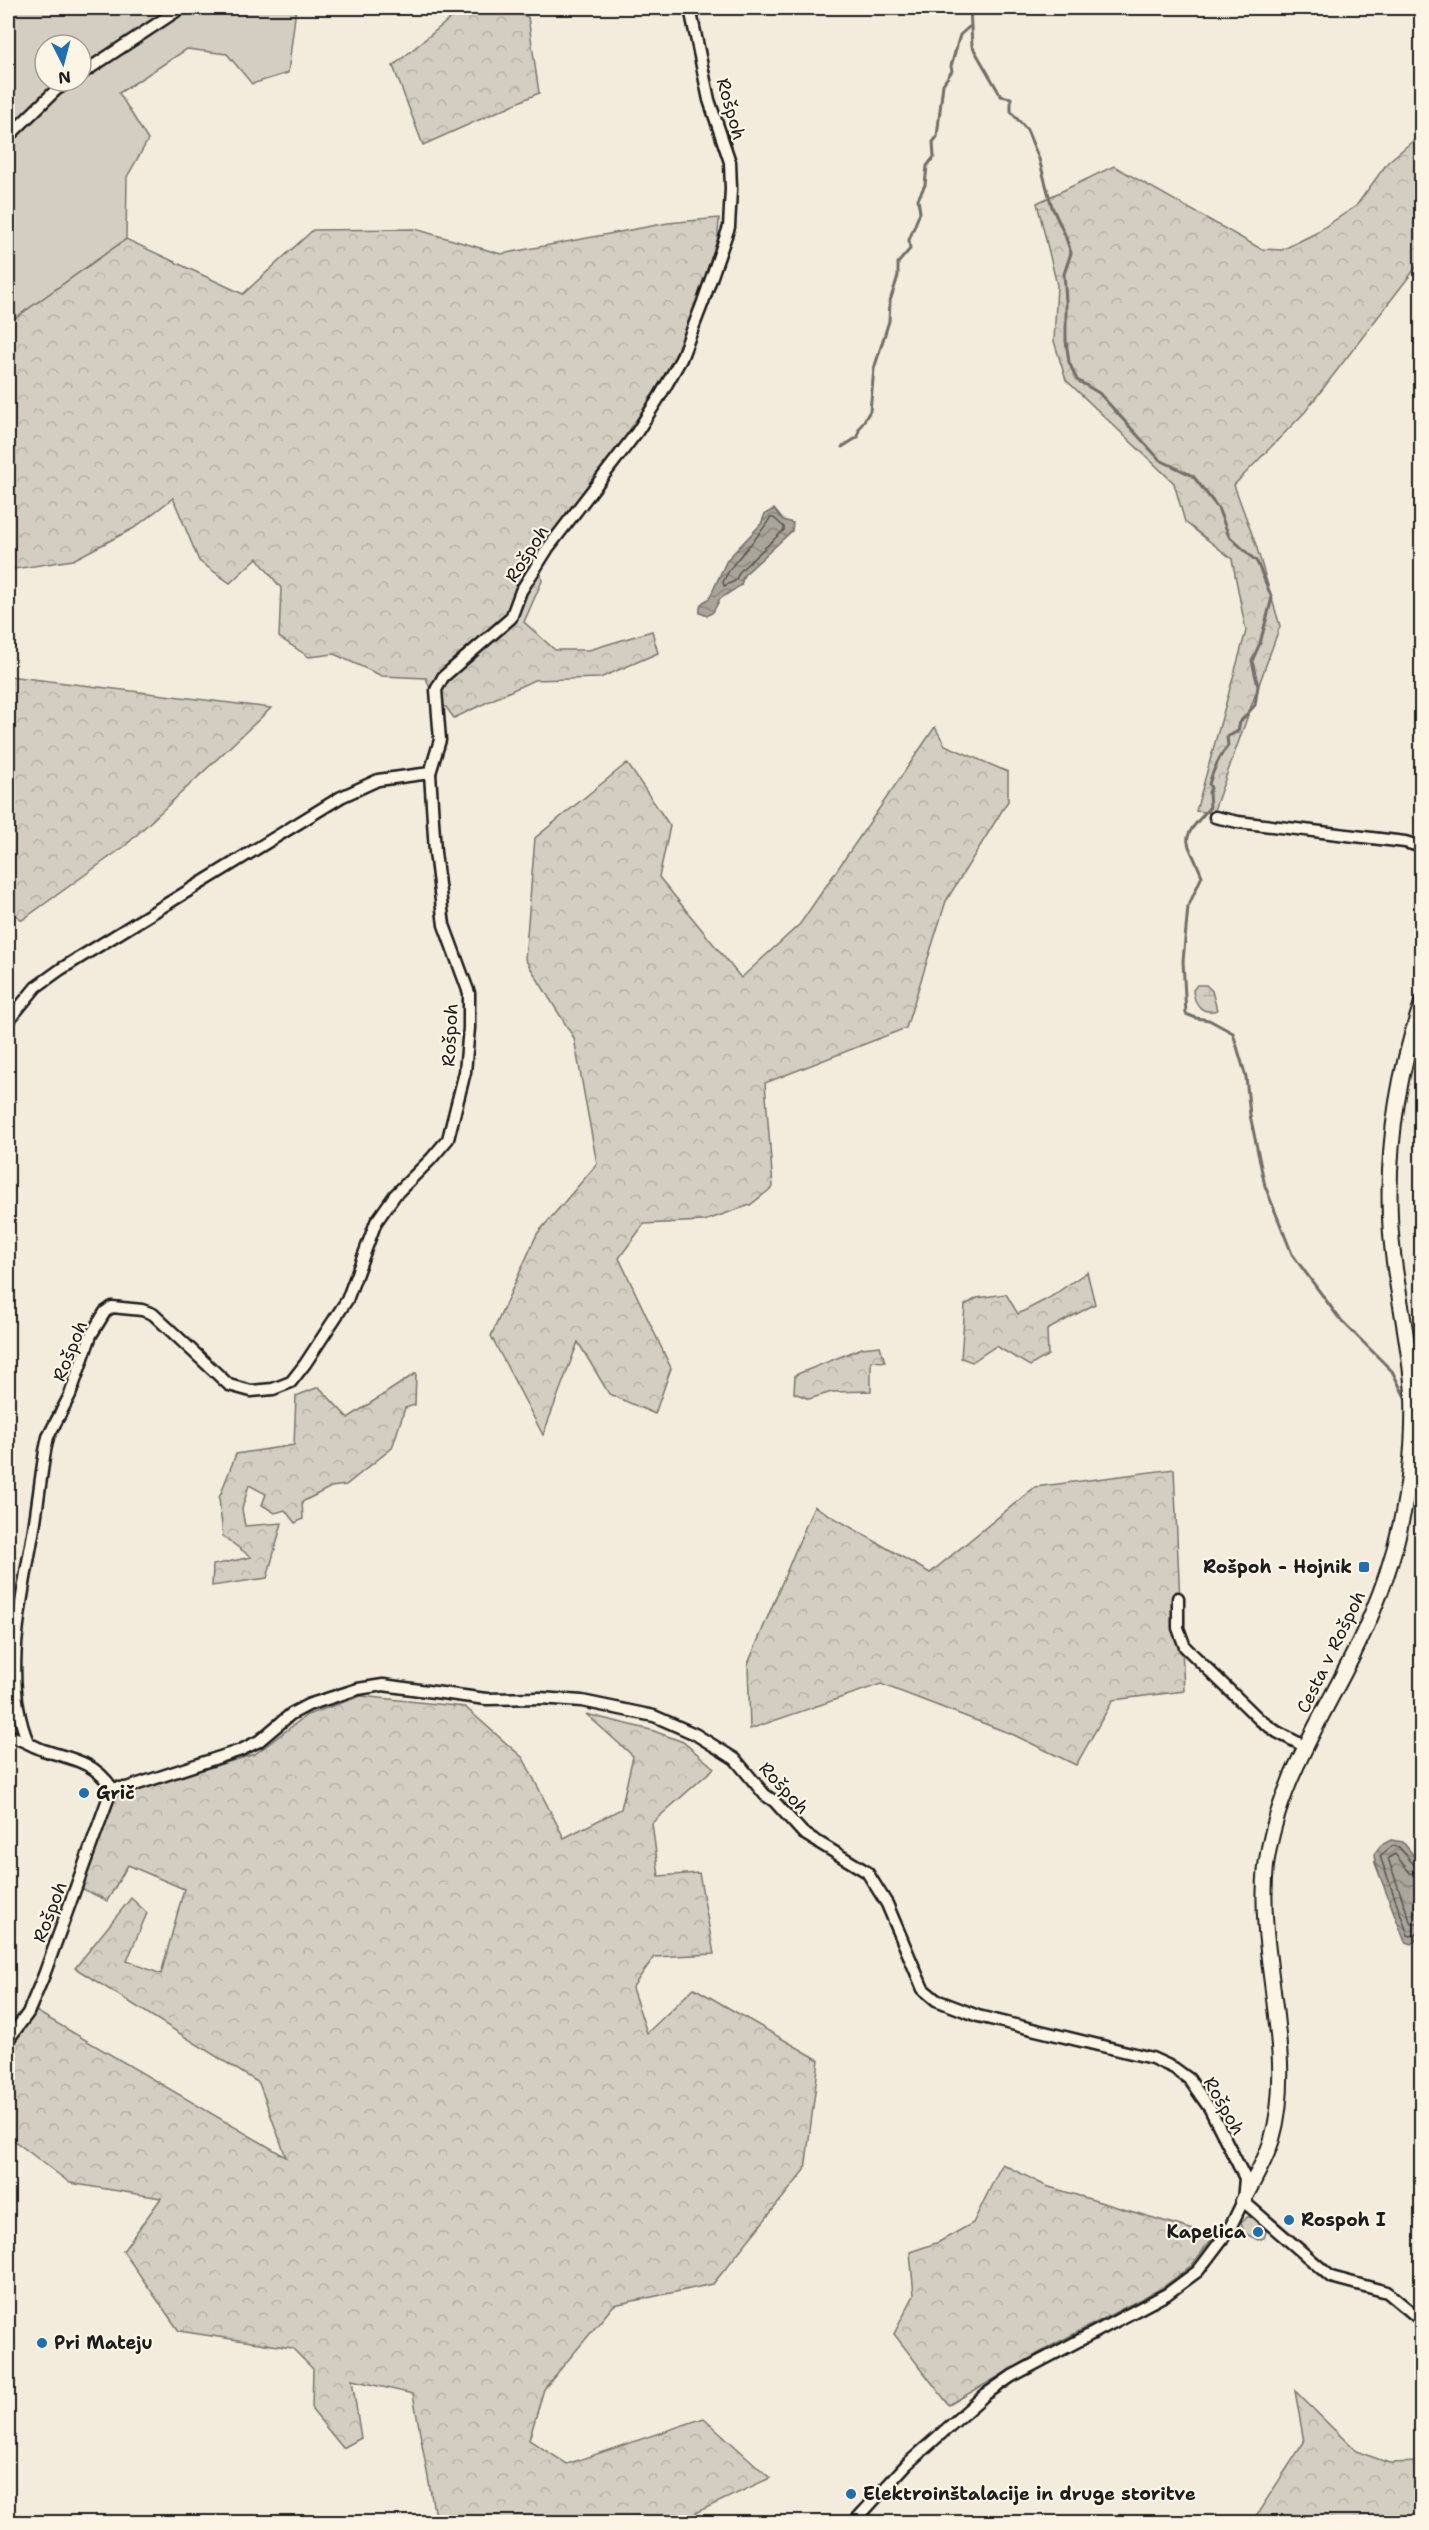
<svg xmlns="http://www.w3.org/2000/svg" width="1429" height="2530" viewBox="0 0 1429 2530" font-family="'Shantell Sans',sans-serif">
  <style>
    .grass { fill: url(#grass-tufts); stroke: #78756e; stroke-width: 1.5 }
    .forest { fill: url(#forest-crowns); stroke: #78756e; stroke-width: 1.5 }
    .wetland { fill: url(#wetland-marsh); stroke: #78756e; stroke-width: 1.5 }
    .garden { fill: #d3cec1; stroke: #78756e; stroke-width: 1.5; fill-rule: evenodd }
    .water { fill: url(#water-waves); stroke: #716e68; stroke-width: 1.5 }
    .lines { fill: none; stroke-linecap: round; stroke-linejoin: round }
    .shore { stroke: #55534f; stroke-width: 1.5 }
    .stream { stroke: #716e68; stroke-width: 3 }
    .minor-casing { stroke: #1c1c1c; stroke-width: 15 }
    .tertiary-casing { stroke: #1c1c1c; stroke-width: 18 }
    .minor { stroke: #fcf5e5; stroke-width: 10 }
    .tertiary { stroke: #fcf5e5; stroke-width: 14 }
    .poi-dot { fill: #1f6fb2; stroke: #fcf5e5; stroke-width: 2 }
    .labels { text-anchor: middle; stroke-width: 4.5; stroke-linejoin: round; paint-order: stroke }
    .street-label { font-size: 18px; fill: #1c1c1c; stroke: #fcf5e5 }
    .poi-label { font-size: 18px; font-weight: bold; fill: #1c1c1c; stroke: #fcf5e5; text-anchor: start }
  </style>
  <defs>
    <pattern id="grass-tufts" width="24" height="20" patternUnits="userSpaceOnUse" patternTransform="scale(1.5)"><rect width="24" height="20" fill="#d3cec1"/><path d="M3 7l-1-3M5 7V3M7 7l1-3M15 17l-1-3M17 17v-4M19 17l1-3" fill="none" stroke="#b5b0a5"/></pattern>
    <pattern id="forest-crowns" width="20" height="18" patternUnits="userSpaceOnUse" patternTransform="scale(1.5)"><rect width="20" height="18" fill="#d3cec1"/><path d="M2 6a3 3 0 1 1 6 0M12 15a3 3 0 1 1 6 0" fill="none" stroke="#b5b0a5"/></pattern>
    <pattern id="wetland-marsh" width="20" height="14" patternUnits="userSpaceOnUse" patternTransform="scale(1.5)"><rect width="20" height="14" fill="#d3cec1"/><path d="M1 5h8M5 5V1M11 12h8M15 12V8" fill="none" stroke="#b5b0a5"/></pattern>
    <pattern id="water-waves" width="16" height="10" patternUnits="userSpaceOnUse" patternTransform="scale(1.5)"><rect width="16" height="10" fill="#aaa59b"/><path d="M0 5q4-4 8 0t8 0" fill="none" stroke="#8a867e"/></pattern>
  </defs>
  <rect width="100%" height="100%" fill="#f3ecdd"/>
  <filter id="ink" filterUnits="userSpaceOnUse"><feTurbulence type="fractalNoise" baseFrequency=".0167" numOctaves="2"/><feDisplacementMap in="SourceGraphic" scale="12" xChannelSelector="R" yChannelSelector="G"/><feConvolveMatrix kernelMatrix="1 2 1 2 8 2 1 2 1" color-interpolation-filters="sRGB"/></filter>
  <g filter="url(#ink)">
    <!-- grass -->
    <path class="grass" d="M 1247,2217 C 1257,2217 1264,2223 1266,2232 L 1264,2238 L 1258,2240 L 1244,2233 L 1241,2222 Z"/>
    <!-- forest -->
    <g class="forest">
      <path d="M 463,8 L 501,8 L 528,17 L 539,93 L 423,145 L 393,66 Z"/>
      <path d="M 1421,134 L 1421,261 L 1305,412 L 1234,485 L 1256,545 L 1280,626 L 1213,813 L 1196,811 L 1246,631 L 1232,559 L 1185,522 L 1174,483 L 1066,380 L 1054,341 L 1057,285 L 1037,203 L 1114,166 L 1261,249 L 1282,250 L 1314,234 L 1356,206 L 1388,162 Z"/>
      <path d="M 719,218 L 717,253 L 676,358 L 590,492 L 538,552 L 542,581 L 524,622 L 555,650 L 589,650 L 652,631 L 658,653 L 600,678 L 534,680 L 454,718 L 446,707 L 435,702 L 426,678 L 382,676 L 334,654 L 309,657 L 279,637 L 281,588 L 257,558 L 230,583 L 199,561 L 173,498 L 134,528 L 73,560 L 8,570 L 8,391 L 10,387 L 8,386 L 8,323 L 126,239 L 243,294 L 313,230 L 415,229 L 501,254 L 668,223 Z"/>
      <path d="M 8,676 L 271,708 L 125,846 L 22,920 L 8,909 Z"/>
      <path d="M 935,727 L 945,745 L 1008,772 L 1008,801 L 946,901 L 906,1028 L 765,1083 L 773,1187 L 750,1205 L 704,1221 L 644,1224 L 619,1258 L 671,1368 L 655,1414 L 609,1394 L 578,1342 L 543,1435 L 491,1336 L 537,1234 L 597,1164 L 574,1038 L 525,959 L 535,838 L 627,763 L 670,826 L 659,877 L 741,978 L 800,924 Z"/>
      <path d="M 1087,1272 L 1095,1304 L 1047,1330 L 1048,1355 L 1030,1366 L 996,1346 L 972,1362 L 961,1358 L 965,1305 L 977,1298 L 1006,1294 L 1018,1314 L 1049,1298 Z"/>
      <path d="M 880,1346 L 885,1362 L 871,1361 L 871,1391 L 832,1392 L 809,1399 L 794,1393 L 795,1375 L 862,1348 Z"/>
      <path d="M 416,1373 L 415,1405 L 405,1408 L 392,1448 L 346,1485 L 331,1487 L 302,1502 L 303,1519 L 295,1523 L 285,1510 L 275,1513 L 262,1505 L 266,1494 L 249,1485 L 242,1509 L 245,1526 L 282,1523 L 267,1578 L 212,1586 L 213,1565 L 251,1557 L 223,1536 L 219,1498 L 236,1454 L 294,1445 L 296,1396 L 319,1387 L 348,1418 Z"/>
      <path d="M 1174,1469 L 1184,1691 L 1113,1700 L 1076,1765 L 1014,1735 L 881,1684 L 750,1729 L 748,1664 L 814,1506 L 930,1573 L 1035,1487 Z"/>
      <path d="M 361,1696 L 465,1707 L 523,1758 L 564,1838 L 621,1809 L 633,1756 L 586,1714 L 651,1730 L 683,1742 L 714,1768 L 652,1823 L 659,1876 L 699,1873 L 714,1954 L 654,1957 L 632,1988 L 647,2033 L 694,1988 L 819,2060 L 805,2170 L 713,2284 L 614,2305 L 544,2389 L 529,2440 L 567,2464 L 704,2418 L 770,2478 L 695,2513 L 691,2522 L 436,2522 L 413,2394 L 352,2380 L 361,2438 L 343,2448 L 312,2410 L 313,2369 L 292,2348 L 179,2331 L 123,2251 L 161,2198 L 70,2183 L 8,2136 L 8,2047 L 36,2011 L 286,2157 L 259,2083 L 75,1968 L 131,1898 L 147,1913 L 127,1961 L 161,1974 L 184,1889 L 128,1865 L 107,1901 L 81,1888 L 116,1796 L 255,1754 L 307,1715 Z"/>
      <path d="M 1002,2164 L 1046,2186 L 1214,2236 L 1192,2265 L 1162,2288 L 1051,2346 L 949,2405 L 894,2334 L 914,2295 L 910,2252 L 939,2242 L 973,2223 Z"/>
      <path d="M 1295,2391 L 1356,2451 L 1389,2463 L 1421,2462 L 1421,2522 L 1252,2522 L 1304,2442 Z"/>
    </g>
    <!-- wetland -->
    <path class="wetland" d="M 1197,985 L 1206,985 L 1212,991 L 1217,1010 C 1202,1015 1194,1004 1193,990 Z"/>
    <!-- garden -->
    <path class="garden" d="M 8,8 L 296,8 L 288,73 L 252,84 L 227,54 L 187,49 L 119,93 L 148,140 L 127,177 L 126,239 L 8,323 ZM 45,45 L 81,45 L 81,81 L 45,81 Z"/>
    <!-- water -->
    <g class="water">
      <path d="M 774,509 L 783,520 L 793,523 L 792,531 L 744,575 L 741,585 L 720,599 L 713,612 L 707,616 L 700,613 C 699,605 702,602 709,599 L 727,560 L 761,524 L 765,514 Z"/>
      <path d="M 1391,1840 L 1403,1842 L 1421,1865 L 1421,1932 L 1418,1939 L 1411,1944 L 1405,1942 L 1375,1863 L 1374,1854 L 1381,1845 Z"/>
    </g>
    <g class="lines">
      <!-- shore -->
      <g class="shore">
        <path d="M 770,518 L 774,518 L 784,527 L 784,530 L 740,571 L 735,581 L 724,586 L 723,582 C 734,557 757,542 770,518 Z"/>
        <path d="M 1422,1869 L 1415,1866 L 1399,1847 L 1392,1846 L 1380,1856 L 1408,1935 L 1411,1936 L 1422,1932"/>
        <path d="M 1422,1876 L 1410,1873 L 1395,1854 L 1388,1858 L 1411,1924 L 1422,1924"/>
      </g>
      <!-- stream -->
      <g class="stream">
        <path d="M 970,8 L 972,46 L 1001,96 L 1011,98 L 1011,112 L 1027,130 L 1039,159 L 1052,207 L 1065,235 L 1071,253 L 1064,274 L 1066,301 L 1066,341 L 1069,362 L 1077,380 L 1099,393 L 1160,460 L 1193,476 L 1218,508 L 1229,536 L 1257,562 L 1272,598 L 1260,643 L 1252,661 L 1258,686 L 1255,705 L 1240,722 L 1238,731 L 1227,737 L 1228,746 C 1220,754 1212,773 1209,784 L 1211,788 L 1209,792 L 1210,807 C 1178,844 1185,834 1202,876 L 1188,907 L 1183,961 L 1186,1014 L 1196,1018 L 1209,1020 L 1233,1033 L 1246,1077 L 1250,1115 L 1265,1186 L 1292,1254 L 1339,1318 L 1392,1371 L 1405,1397"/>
        <path d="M 842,447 L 858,437 L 859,429 L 870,411 L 874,369 L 889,321 L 890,301 L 898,276 L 898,263 L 910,249 L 909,240 L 920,212 L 918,199 L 925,185 L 927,166 L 934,157 L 933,142 L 937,137 L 943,84 L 952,71 L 951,66 L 960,35 L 969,27"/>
      </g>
      <!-- minor casing -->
      <g class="minor-casing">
        <g id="minor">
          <path d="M 81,74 L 181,8"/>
          <path d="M 8,137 L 57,89 L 70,81"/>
          <path d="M 1215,817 L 1238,822 L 1405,842 L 1422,847"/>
          <path d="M 8,1021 L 36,987 L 61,969 L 341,797 L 378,780 L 430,773"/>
          <path d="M 1178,1598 L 1178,1628 L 1185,1647 L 1260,1720 L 1277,1732 L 1306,1747"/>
          <path d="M 8,1735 C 20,1739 31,1745 43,1750 C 71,1759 94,1761 112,1788"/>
          <path d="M 28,1742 C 1,1679 23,1593 34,1528 C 38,1502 41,1476 45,1451 L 48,1437 L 70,1395 L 91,1335 L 105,1312 L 112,1307 L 142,1310 L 153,1314 L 229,1385 L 251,1391 L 273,1389 L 291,1382 L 305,1364 L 347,1300 L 376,1222 L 395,1195 L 431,1159 L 448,1139 L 465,1072 L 469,1028 L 469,993 L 444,925 L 435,852 L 430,773 L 440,740 L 436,690 L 443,677 L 511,618 L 521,591 L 548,548 L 637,432 L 660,396 L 681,359 L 703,302 L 729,227 L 731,189 L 730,162 L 709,100 L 690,8"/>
          <path d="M 112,1788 L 126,1788 L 241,1750 L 259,1741 L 291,1714 L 308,1705 L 358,1689 L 383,1685 L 486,1699 L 540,1698 L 582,1701 L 654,1716 L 695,1734 L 735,1759 L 765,1795 L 774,1801 L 803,1833 L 867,1872 L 887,1904 L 923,1989 L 936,2000 L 978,2016 L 1152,2058 L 1174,2068 L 1189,2079 L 1210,2109 L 1245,2178 L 1243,2201 L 1229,2230 L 1198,2271 L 1167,2294 L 1012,2376 L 986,2394 L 907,2464 L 854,2522"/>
          <path d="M 8,2040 L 28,2013 L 44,1975 L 112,1788"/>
          <path d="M 1243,2201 L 1331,2277 L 1387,2292 L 1422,2321"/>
        </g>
      </g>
      <!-- tertiary casing -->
      <g class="tertiary-casing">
        <path id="tertiary" d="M 1243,2201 C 1253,2181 1266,2160 1272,2139 C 1297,2054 1256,1954 1266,1866 C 1276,1788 1319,1724 1353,1655 C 1380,1600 1398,1550 1407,1490 C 1412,1462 1414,1424 1413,1396 C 1410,1336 1392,1277 1390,1217 C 1387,1143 1398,1073 1422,1003"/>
      </g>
      <!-- minor -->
      <use href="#minor" class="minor"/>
      <!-- tertiary -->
      <use href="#tertiary" class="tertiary"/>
    </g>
  </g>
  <!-- markers -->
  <g class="poi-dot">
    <rect x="1358" y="1561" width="12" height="12" rx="3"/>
    <circle cx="84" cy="1793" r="6"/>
    <circle cx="1289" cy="2220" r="6"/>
    <circle cx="1258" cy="2232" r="6"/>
    <circle cx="42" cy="2343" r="6"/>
    <circle cx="851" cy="2494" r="6"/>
  </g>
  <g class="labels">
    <!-- street labels -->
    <g class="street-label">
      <text transform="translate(731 109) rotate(74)" y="6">Rošpoh</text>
      <text transform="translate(527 554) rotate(-57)" y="6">Rošpoh</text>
      <text transform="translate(450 1035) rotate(-87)" y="6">Rošpoh</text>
      <text transform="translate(70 1351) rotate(-68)" y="6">Rošpoh</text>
      <text transform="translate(1331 1652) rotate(-64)" y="6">Cesta v Rošpoh</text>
      <text transform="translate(784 1788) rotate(47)" y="6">Rošpoh</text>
      <text transform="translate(50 1912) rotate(-69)" y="6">Rošpoh</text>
      <text transform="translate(1224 2106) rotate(60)" y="6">Rošpoh</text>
    </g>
    <!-- poi labels -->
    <g class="poi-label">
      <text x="1352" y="1573" text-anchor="end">Rošpoh - Hojnik</text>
      <text x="96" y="1799">Grič</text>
      <text x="1301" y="2226">Rospoh I</text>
      <text x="1246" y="2238" text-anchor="end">Kapelica</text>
      <text x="54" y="2349">Pri Mateju</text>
      <text x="863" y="2500">Elektroinštalacije in druge storitve</text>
    </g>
  </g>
  <!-- margin -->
  <rect width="1429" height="2530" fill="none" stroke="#fcf5e5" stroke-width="30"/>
  <rect x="15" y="15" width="1399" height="2500" fill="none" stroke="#1c1c1c" stroke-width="2" filter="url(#ink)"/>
  <!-- north arrow -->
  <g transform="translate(63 63) rotate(174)"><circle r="28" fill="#fcf5e5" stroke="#a29e95" stroke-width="1.5"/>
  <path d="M0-4.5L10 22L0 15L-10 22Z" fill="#1f6fb2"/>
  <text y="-9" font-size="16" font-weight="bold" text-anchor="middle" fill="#1c1c1c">N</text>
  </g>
</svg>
